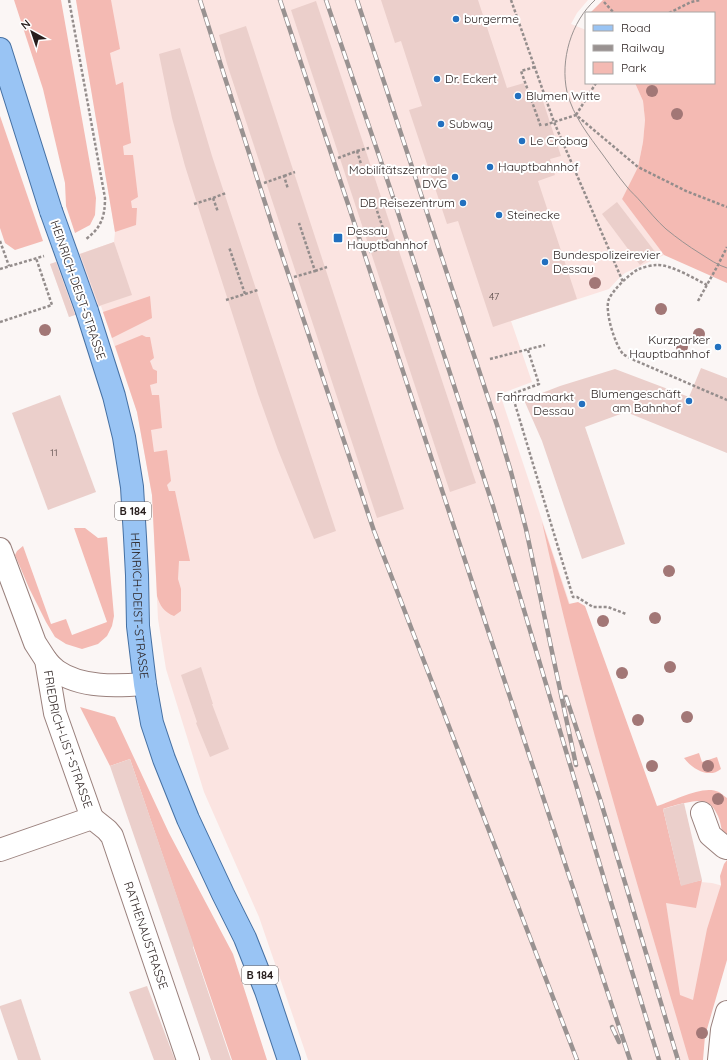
<svg xmlns="http://www.w3.org/2000/svg" width="727" height="1060" viewBox="0 0 727 1060" font-family="Quicksand,sans-serif">
  <style>
    .built { fill: #fbe4e1 }
    .green { fill: #f4bab3 }
    .building { fill: #ebcfcb }
    .lines { fill: none; stroke-linecap: round; stroke-linejoin: round }
    .minor-casing { stroke: #9a817d; stroke-width: 24 }
    .major-casing { stroke: #4570a3; stroke-width: 24 }
    .path { stroke: #948d8c; stroke-width: 2.5; stroke-dasharray: 3 2; stroke-linecap: butt }
    .minor { stroke: #fff; stroke-width: 22 }
    .major { stroke: #99c4f4; stroke-width: 22 }
    .tram { stroke: #999291; stroke-width: 1 }
    .rail-casing { stroke: #999291; stroke-width: 4.5 }
    .rail { stroke: #fff; stroke-width: 3; stroke-dasharray: 9; stroke-linecap: butt }
    .major-bridge-casing { stroke: #4570a3; stroke-width: 24; stroke-linecap: butt }
    .major-bridge { stroke: #99c4f4; stroke-width: 22 }
    .tree { fill: #a27776 }
    .poi-dot { fill: #2270bf; stroke: #fff; stroke-width: 1.5 }
    .labels { text-anchor: middle; stroke-width: 4; stroke-linejoin: round; paint-order: stroke }
    .number-label { font-size: 10px; fill: #584a48 }
    .shield { fill: #fff; stroke: #686160; stroke-width: 1 }
    .shield-label { font-size: 11px; font-weight: bold; fill: #271d1c }
    .poi-label { font-size: 12px; fill: #271d1c; stroke: #fff; text-anchor: start }
    .street-label { font-size: 12px; fill: #271d1c; stroke: #fff }
  </style>
  <rect width="100%" height="100%" fill="#fbf6f5"/>
  <!-- built -->
  <path class="built" d="M 76,0 L 588,0 L 577,13 L 571,24 L 586,30 L 586,83 L 635,83 L 643,101 L 645,120 L 643,142 L 638,167 L 622,199 L 664,255 L 625,273 L 621,276 L 609,289 L 511,321 L 532,382 L 500,394 L 570,604 L 680,886 L 701,882 L 712,883 L 727,887 L 698,1060 L 308,1060 L 259,917 L 204,792 L 166,669 L 158,619 L 152,495 L 137,412 L 101,306 L 69,317 L 50,264 L 114,242 L 115,232 Z"/>
  <!-- green -->
  <g class="green">
    <path d="M 14,0 L 61,0 L 96,198 L 95,215 L 90,225 L 75,233 L 66,206 L 65,183 L 43,89 Z"/>
    <path d="M 76,0 L 111,0 L 120,49 L 110,53 L 116,85 L 123,82 L 131,143 L 123,146 L 124,155 L 133,155 L 138,197 L 131,201 L 132,208 L 137,208 L 136,225 L 115,232 Z"/>
    <path d="M 603,0 L 727,0 L 727,283 L 664,255 L 622,199 L 638,167 L 643,142 L 645,120 L 643,101 L 635,83 L 714,83 L 714,13 L 590,13 Z"/>
    <path d="M 0,116 L 43,241 L 15,250 L 5,243 L 0,228 Z"/>
    <path d="M 150,296 L 152,318 L 112,338 L 103,312 Z"/>
    <path d="M 142,335 L 146,337 L 150,337 L 154,358 L 150,361 L 153,369 L 157,371 L 157,383 L 150,385 L 152,395 L 159,395 L 162,428 L 151,430 L 154,452 L 167,450 L 171,481 L 167,485 L 169,491 L 175,491 L 190,561 L 179,561 L 178,579 L 181,589 L 181,611 L 174,616 C 164,612 160,606 157,596 L 152,495 L 137,412 L 115,346 Z"/>
    <path d="M 542,522 L 569,604 L 578,602 L 585,606 L 657,806 C 674,801 703,784 719,792 C 722,794 724,796 727,798 L 727,839 C 720,831 722,825 718,816 C 715,810 712,804 706,802 C 698,798 671,806 663,809 L 681,885 L 702,880 L 696,908 L 666,903 L 680,995 L 693,1000 L 707,929 L 721,885 L 720,876 L 724,864 L 727,860 L 727,960 L 705,1036 L 703,1060 L 689,1060 C 637,881 581,704 542,522 Z"/>
    <path d="M 74,528 L 85,528 L 98,538 L 107,537 L 114,616 L 112,626 L 107,636 L 98,644 L 82,649 L 66,644 L 55,637 L 46,622 L 29,588 L 15,555 L 17,551 L 23,546 L 51,624 L 66,619 L 72,635 L 107,622 Z"/>
    <path d="M 80,707 L 115,717 L 169,833 L 233,954 L 267,1060 L 232,1060 L 130,759 L 110,766 Z"/>
    <path d="M 699,753 L 702,762 L 717,757 L 721,769 C 709,779 692,769 684,758 Z"/>
  </g>
  <!-- building -->
  <g class="building">
    <path d="M 381,0 L 478,0 L 507,88 L 524,83 L 529,99 L 541,95 L 561,156 L 550,159 L 555,175 L 538,181 L 577,299 L 493,327 L 458,221 L 447,224 L 409,110 L 422,106 L 401,41 L 395,43 Z"/>
    <path d="M 316,1 L 476,483 L 450,492 L 291,10 Z"/>
    <path d="M 246,26 L 404,509 L 377,518 L 227,64 L 219,35 Z"/>
    <path d="M 180,48 L 212,156 L 336,531 L 314,539 L 278,450 L 258,394 L 185,166 L 172,118 L 159,54 Z"/>
    <path d="M 617,202 L 656,253 L 640,265 L 602,214 Z"/>
    <path d="M 114,242 L 132,295 L 99,306 L 80,254 Z"/>
    <path d="M 56,262 L 75,315 L 69,317 L 50,264 Z"/>
    <path d="M 701,368 L 727,378 L 727,453 L 626,412 L 585,427 L 625,544 L 582,559 L 542,441 L 524,400 L 560,386 L 615,369 L 689,397 Z"/>
    <path d="M 60,395 L 96,492 L 48,510 L 12,413 Z"/>
    <path d="M 201,667 L 213,704 L 212,704 L 229,749 L 210,757 L 196,723 L 197,722 L 181,675 Z"/>
    <path d="M 130,759 L 194,946 L 193,947 L 231,1060 L 211,1060 L 110,766 Z"/>
    <path d="M 684,803 L 702,880 L 681,886 L 663,809 Z"/>
    <path d="M 147,986 L 175,1060 L 154,1060 L 129,992 Z"/>
    <path d="M 21,999 L 41,1060 L 18,1060 L 0,1008 L 0,1006 Z"/>
  </g>
  <g class="lines">
    <!-- minor casing -->
    <g class="minor-casing">
      <g id="minor">
        <path id="s1" d="M 0,549 L 35,643 L 46,660 L 55,713 L 92,818"/>
        <path d="M 46,660 C 49,664 53,668 57,671 C 81,688 117,686 145,684"/>
        <path d="M 702,813 L 710,835 L 724,847 L 727,848"/>
        <path id="s2" d="M 92,818 L 107,830 L 112,836 L 188,1060"/>
        <path d="M 0,850 L 92,818"/>
        <path d="M 719,1060 L 722,1030 L 727,1012"/>
      </g>
    </g>
    <!-- major casing -->
    <g class="major-casing">
      <g id="major">
        <path d="M 0,49 L 51,211"/>
        <path id="s3" d="M 87,311 L 114,396 L 124,437 L 132,487 L 135,537 L 137,575 L 138,626 L 145,684 L 152,723 L 164,759 L 188,819 L 223,894 L 245,938 L 266,991 L 289,1060"/>
      </g>
    </g>
    <!-- path -->
    <g class="path">
      <path d="M 69,0 L 105,198 C 105,217 101,228 86,239"/>
      <path d="M 511,0 L 554,122 L 576,115 L 638,167 L 686,191 L 727,207"/>
      <path d="M 604,2 L 614,13"/>
      <path d="M 669,13 L 691,2 L 700,0"/>
      <path d="M 535,67 L 521,71 L 541,127"/>
      <path d="M 576,115 L 596,83"/>
      <path d="M 545,125 L 554,122 L 623,282"/>
      <path d="M 357,151 L 369,148"/>
      <path d="M 338,158 L 357,151 L 361,164"/>
      <path d="M 284,176 L 295,172"/>
      <path d="M 264,183 L 284,176 L 288,189"/>
      <path d="M 213,198 L 226,193"/>
      <path d="M 194,204 L 213,198 L 218,212"/>
      <path d="M 0,241 L 9,266"/>
      <path d="M 389,246 L 400,242"/>
      <path d="M 369,252 L 389,246 L 373,199"/>
      <path d="M 0,269 L 44,256"/>
      <path d="M 315,271 L 327,267"/>
      <path d="M 294,277 L 315,271 L 299,223"/>
      <path d="M 707,285 C 695,279 670,264 657,265 C 652,265 644,267 639,269 C 630,273 613,290 609,299 C 604,310 615,345 623,354 C 626,356 630,358 634,360 L 727,400"/>
      <path d="M 245,294 L 258,290"/>
      <path d="M 226,300 L 245,294 L 229,247"/>
      <path d="M 698,301 L 718,265 L 727,247"/>
      <path d="M 0,322 L 52,305 L 36,258"/>
      <path d="M 528,350 L 539,384 L 512,394 L 573,597 L 577,597 L 593,607 L 608,607 L 626,614"/>
      <path d="M 490,359 L 545,345"/>
    </g>
    <!-- minor -->
    <use href="#minor" class="minor"/>
    <!-- major -->
    <use href="#major" class="major"/>
    <!-- tram -->
    <path class="tram" d="M 595,0 C 571,22 560,60 567,92 C 573,116 589,136 603,155 C 611,166 618,176 627,187 C 631,192 637,197 641,202 C 649,211 657,221 666,229 C 677,238 688,246 701,254 C 709,259 717,265 727,268"/>
    <!-- rail casing -->
    <g class="rail-casing">
      <g id="rail">
        <path d="M 200,0 L 275,234 L 374,531 L 577,1060"/>
        <path d="M 280,0 L 348,204 L 503,676 L 630,1060"/>
        <path d="M 326,0 L 390,188 L 493,506 L 619,929 L 659,1060"/>
        <path d="M 357,0 L 497,425 L 511,472 L 526,529 L 576,765"/>
        <path d="M 566,697 L 600,799 L 678,1060"/>
        <path d="M 612,1027 L 619,1042"/>
      </g>
    </g>
    <!-- rail -->
    <use href="#rail" class="rail"/>
    <!-- major-bridge casing -->
    <g class="major-bridge-casing">
      <path id="major-bridge" d="M 51,211 L 87,311"/>
    </g>
    <!-- major-bridge -->
    <use href="#major-bridge" class="major-bridge"/>
  </g>
  <!-- trees -->
  <g class="tree">
    <circle cx="652" cy="91" r="6"/>
    <circle cx="677" cy="114" r="6"/>
    <circle cx="595" cy="283" r="6"/>
    <circle cx="661" cy="309" r="6"/>
    <circle cx="45" cy="330" r="6"/>
    <circle cx="699" cy="334" r="6"/>
    <circle cx="682" cy="347" r="6"/>
    <circle cx="669" cy="571" r="6"/>
    <circle cx="655" cy="618" r="6"/>
    <circle cx="603" cy="621" r="6"/>
    <circle cx="670" cy="667" r="6"/>
    <circle cx="622" cy="673" r="6"/>
    <circle cx="687" cy="717" r="6"/>
    <circle cx="638" cy="720" r="6"/>
    <circle cx="652" cy="766" r="6"/>
    <circle cx="708" cy="766" r="6"/>
    <circle cx="718" cy="799" r="6"/>
    <circle cx="702" cy="1033" r="6"/>
  </g>
  <!-- markers -->
  <g class="poi-dot">
    <circle cx="456" cy="19" r="4"/>
    <circle cx="437" cy="79" r="4"/>
    <circle cx="518" cy="96" r="4"/>
    <circle cx="441" cy="124" r="4"/>
    <circle cx="522" cy="141" r="4"/>
    <circle cx="490" cy="167" r="4"/>
    <circle cx="455" cy="177" r="4"/>
    <circle cx="463" cy="203" r="4"/>
    <circle cx="499" cy="215" r="4"/>
    <rect x="333" y="233" width="10" height="10" rx="2"/>
    <circle cx="545" cy="262" r="4"/>
    <circle cx="718" cy="347" r="4"/>
    <circle cx="689" cy="401" r="4"/>
    <circle cx="582" cy="404" r="4"/>
  </g>
  <g class="labels">
    <!-- number labels -->
    <g class="number-label">
      <text x="494" y="300">47</text>
      <text x="54" y="456">11</text>
    </g>
    <!-- shield labels -->
    <g class="shield">
      <rect x="115" y="502" width="36" height="18" rx="3"/>
      <rect x="242" y="966" width="36" height="18" rx="3"/>
    </g>
    <g class="shield-label">
      <text x="133" y="515">B 184</text>
      <text x="260" y="979">B 184</text>
    </g>
    <!-- poi labels -->
    <g class="poi-label">
      <text x="464" y="23">burgerme</text>
      <text x="445" y="83">Dr. Eckert</text>
      <text x="526" y="100">Blumen Witte</text>
      <text x="449" y="128">Subway</text>
      <text x="530" y="145">Le Crobag</text>
      <text x="498" y="171">Hauptbahnhof</text>
      <text x="447" y="174" text-anchor="end">Mobilitätszentrale<tspan x="447" dy="14">DVG</tspan></text>
      <text x="455" y="207" text-anchor="end">DB Reisezentrum</text>
      <text x="507" y="219">Steinecke</text>
      <text x="347" y="235">Dessau<tspan x="347" dy="14">Hauptbahnhof</tspan></text>
      <text x="553" y="259">Bundespolizeirevier<tspan x="553" dy="14">Dessau</tspan></text>
      <text x="710" y="344" text-anchor="end">Kurzparker<tspan x="710" dy="14">Hauptbahnhof</tspan></text>
      <text x="681" y="398" text-anchor="end">Blumengeschäft<tspan x="681" dy="14">am Bahnhof</tspan></text>
      <text x="574" y="401" text-anchor="end">Fahrradmarkt<tspan x="574" dy="14">Dessau</tspan></text>
    </g>
    <!-- street labels -->
    <g class="street-label">
      <text transform="translate(78 290) rotate(71)" y="4">HEINRICH-DEIST-STRASSE</text>
      <text dy="4" stroke="none"><textPath href="#s3" startOffset="301">HEINRICH-DEIST-STRASSE</textPath></text>
      <text dy="4" stroke="none"><textPath href="#s1" startOffset="203">FRIEDRICH-LIST-STRASSE</textPath></text>
      <text dy="4" stroke="none"><textPath href="#s2" startOffset="132">RATHENAUSTRASSE</textPath></text>
    </g>
  </g>
  <!-- legend -->
  <rect x="585" y="12" width="130" height="72" fill="#ffffff" stroke="#a9a5a4"/>
  <rect x="593" y="25" width="20" height="6" fill="#99c4f4" stroke="#a9a5a4"/>
  <text x="621" y="32" font-size="12" fill="#271d1c">Road</text>
  <rect x="593" y="45" width="20" height="6" fill="#999291" stroke="#a9a5a4"/>
  <text x="621" y="52" font-size="12" fill="#271d1c">Railway</text>
  <rect x="593" y="62" width="20" height="12" fill="#f4bab3" stroke="#a9a5a4"/>
  <text x="621" y="72" font-size="12" fill="#271d1c">Park</text>
  <!-- north arrow -->
  <g transform="translate(32 32) rotate(320)" stroke="#ffffff" stroke-width="3" paint-order="stroke">
  <path d="M0-3L7 15L0 10L-7 15Z" fill="#271d1c"/>
  <text y="-6" font-size="11" font-weight="bold" text-anchor="middle" fill="#271d1c">N</text>
  </g>
</svg>
